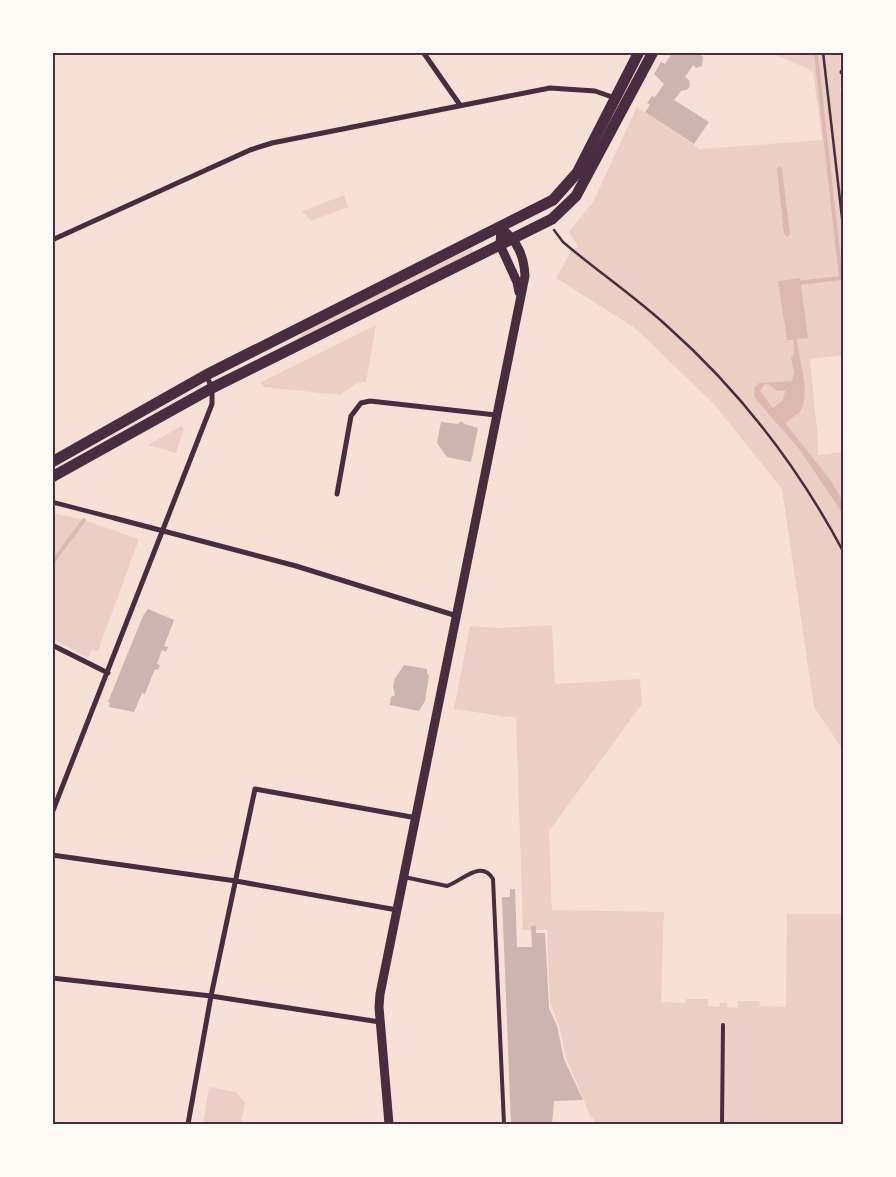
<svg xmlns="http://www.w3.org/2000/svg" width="896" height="1177" viewBox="0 0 896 1177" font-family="Inter,sans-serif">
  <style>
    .green { fill: #ebcfc5 }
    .water { fill: #dcb8b0; fill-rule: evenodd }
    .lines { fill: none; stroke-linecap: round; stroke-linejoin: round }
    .stream { stroke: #dcb8b0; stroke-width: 4 }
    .building { fill: #ccb4b1 }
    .path { stroke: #4a2c40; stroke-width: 2.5 }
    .service { stroke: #4a2c40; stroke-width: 4 }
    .pedestrian { stroke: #4a2c40; stroke-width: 4.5 }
    .minor { stroke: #4a2c40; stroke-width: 5 }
    .tertiary { stroke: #4a2c40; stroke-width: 9 }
    .primary { stroke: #4a2c40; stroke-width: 11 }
    .neatline { fill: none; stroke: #4a2c40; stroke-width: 2 }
  </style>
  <rect width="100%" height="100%" fill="#f7e1d7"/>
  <!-- green -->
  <g class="green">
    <path d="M 772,53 L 843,53 L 843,56 L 840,57 L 843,88 L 840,88 L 844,115 L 843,355 L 810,359 L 818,440 L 818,455 L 843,452 L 843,750 L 814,707 L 782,489 L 714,404 L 635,328 L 556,278 L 572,250 L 578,247 L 569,232 L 593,202 L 637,107 L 700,149 L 822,140 L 813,71 Z"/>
    <path d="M 344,195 L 348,207 L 311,221 L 302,211 Z"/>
    <path d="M 472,248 L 475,254 L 225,376 L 295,340 L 312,326 Z"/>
    <path d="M 376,325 L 366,382 L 355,384 L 340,395 L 263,387 L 261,382 Z"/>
    <path d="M 181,426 L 184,429 L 176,453 L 148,445 Z"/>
    <path d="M 52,513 L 84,520 L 139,539 L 98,651 L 92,650 L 88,658 L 53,639 Z"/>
    <path d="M 552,625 L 555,684 L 640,679 L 642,704 L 549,831 L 552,910 L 664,912 L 661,1002 L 686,1003 L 686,999 L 708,999 L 708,1006 L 719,1007 L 720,1003 L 727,1003 L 727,1007 L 738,1008 L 738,1001 L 759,1001 L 760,1006 L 786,1007 L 787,914 L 843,914 L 843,1124 L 597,1124 L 590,1115 L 566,1058 L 559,1025 L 550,1003 L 547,930 L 523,930 L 516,718 L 454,709 L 470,626 L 498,628 Z"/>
    <path d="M 209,1087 L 236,1092 L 245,1102 L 241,1124 L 203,1124 Z"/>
  </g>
  <!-- water -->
  <g class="water">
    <path d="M 779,166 L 782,169 L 790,233 L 788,237 L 784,234 L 777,169 Z"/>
    <path d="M 800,278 L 808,338 L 797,339 C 798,357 810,389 802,408 C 799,415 791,418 785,423 L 832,482 L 843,502 L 843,514 L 800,450 L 754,397 L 755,387 L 759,383 L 792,381 L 794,372 L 791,357 L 794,354 L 794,340 L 787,340 L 778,281 ZM 768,384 L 777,391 L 786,390 L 782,401 L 773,408 L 760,391 L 764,385 Z"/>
  </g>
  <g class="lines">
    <!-- stream -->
    <g class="stream">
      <path d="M 797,283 L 841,278 L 816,54 L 812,52"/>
      <path d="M 52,563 L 84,520"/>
    </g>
  </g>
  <!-- building -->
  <g class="building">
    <path d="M 673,52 L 696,52 L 703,57 L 702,66 L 696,68 L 693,65 L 685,77 L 689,80 L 690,86 L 687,90 L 681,91 L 674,100 L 709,122 L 694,144 L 645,112 L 650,105 L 647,103 L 652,96 L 655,97 L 664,84 L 654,74 L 661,62 L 665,64 Z"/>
    <path d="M 462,421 L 464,424 L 478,428 L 471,462 L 447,457 L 437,443 L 441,422 L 458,424 Z"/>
    <path d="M 148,609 L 174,620 L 164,646 L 168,647 L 166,652 L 162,650 L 157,664 L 160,665 L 158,670 L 155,669 L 145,694 L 142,693 L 134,712 L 109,707 L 110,703 L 108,702 L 143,616 Z"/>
    <path d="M 404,665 L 427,669 L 427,673 L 429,676 L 425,701 L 419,711 L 390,705 L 391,697 L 395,695 L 393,686 L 395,678 Z"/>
    <path d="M 510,889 L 515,889 L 517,947 L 532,947 L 531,926 L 536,926 L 536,933 L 545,933 L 549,1008 L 557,1026 L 564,1059 L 583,1100 L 554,1101 L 552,1124 L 511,1124 L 502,897 L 510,897 Z"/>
  </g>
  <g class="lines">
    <!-- path -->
    <g class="path">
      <path d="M 823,52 L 844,235"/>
      <path d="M 554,230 L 563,242 C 597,271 634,296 667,326 C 739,390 799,468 844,553"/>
    </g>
    <!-- service -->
    <g class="service">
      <path d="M 404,877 L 447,886 C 462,881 481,859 493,879 L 504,1124"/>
      <path d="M 722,1124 L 723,1025"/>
    </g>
    <!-- pedestrian -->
    <path class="pedestrian" d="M 52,502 L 114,518"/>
    <!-- minor -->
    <g class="minor">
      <path d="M 423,52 L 460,105"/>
      <path d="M 842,72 L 844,72"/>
      <path d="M 52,240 L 250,150 L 272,143 L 550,88 L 595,91 L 615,98"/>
      <path d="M 337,494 L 351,416 L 361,403 L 370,401 L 496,415"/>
      <path d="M 114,518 L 296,566 L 457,616"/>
      <path d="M 52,645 L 108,673"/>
      <path d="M 52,813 L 212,404 L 212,388 L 206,375"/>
      <path d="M 52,855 L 236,881 L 397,910"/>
      <path d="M 52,978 L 211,996 L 380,1022"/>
      <path d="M 188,1124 L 211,996 L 255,789 L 417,818"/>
    </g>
    <!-- tertiary -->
    <g class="tertiary">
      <path d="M 501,228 L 500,245 L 517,282 L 519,292"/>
      <path d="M 389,1124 L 379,1007 L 380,994 L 525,276 C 524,255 517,241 501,228"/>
    </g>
    <!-- primary -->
    <g class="primary">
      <path d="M 52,462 L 206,375 L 553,200 L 577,173 L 639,52"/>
      <path d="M 52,477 L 212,388 L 552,219 L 576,196 L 653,52"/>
    </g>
  </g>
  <!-- border -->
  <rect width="896" height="1177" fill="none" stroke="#fffaf5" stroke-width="108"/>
  <rect x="54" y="54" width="788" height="1069" class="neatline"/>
</svg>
